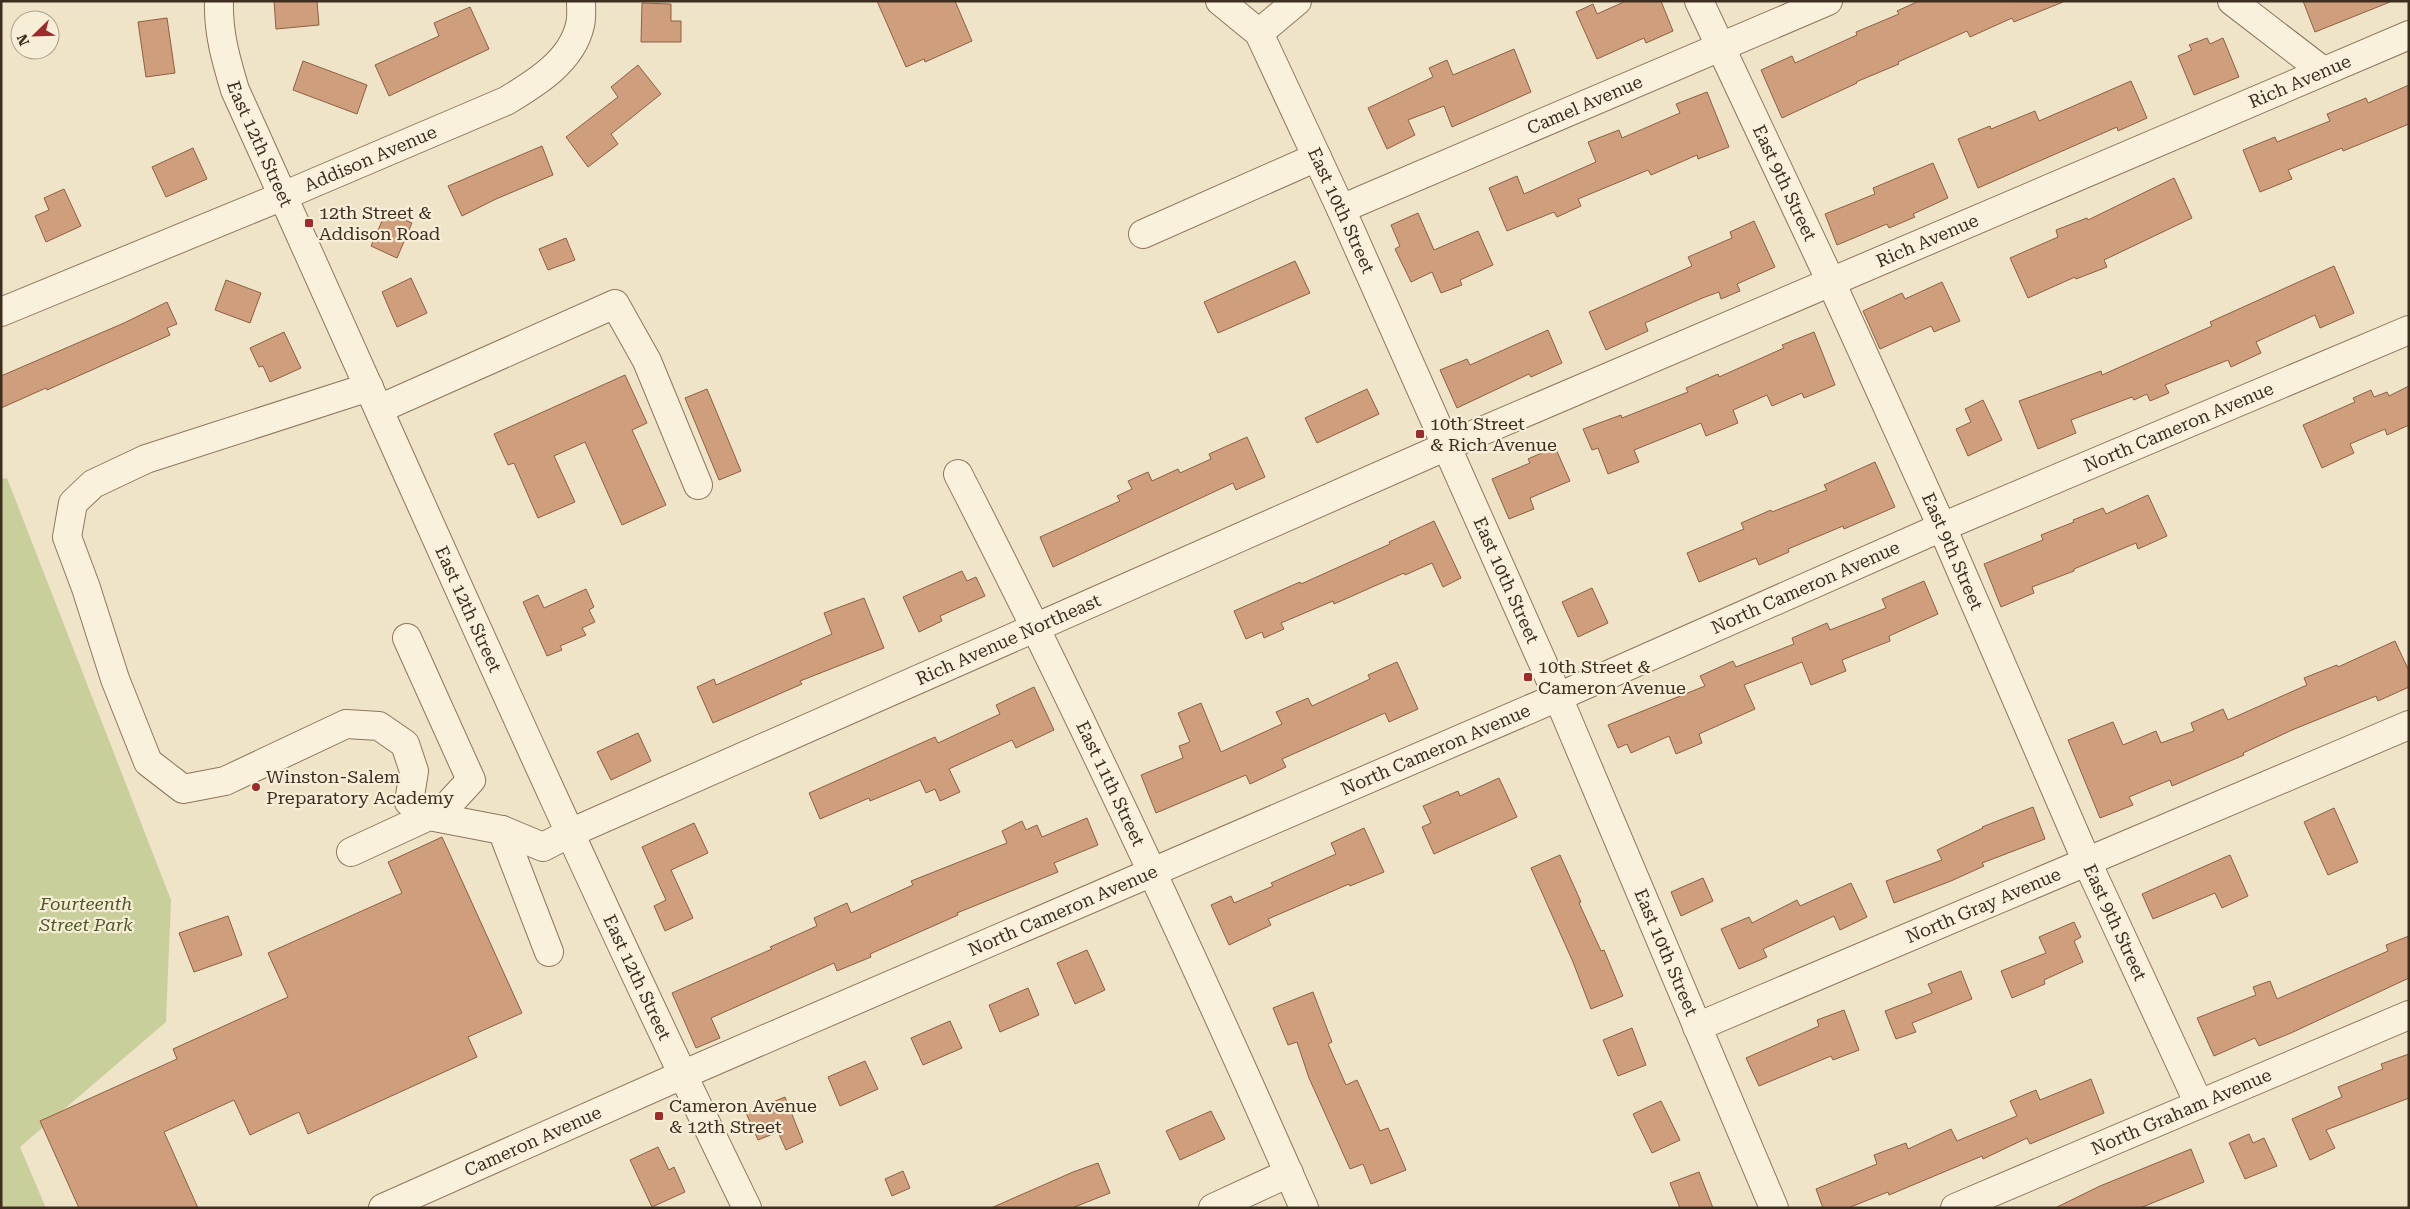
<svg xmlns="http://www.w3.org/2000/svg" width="2410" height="1209" viewBox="0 0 2410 1209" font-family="'Roboto Serif',serif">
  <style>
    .green { fill: #c9cf9b }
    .building { fill: #cf9f7d; stroke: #8d5f41 }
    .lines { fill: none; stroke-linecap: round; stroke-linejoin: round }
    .minor-casing { stroke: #8d765c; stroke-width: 30 }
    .minor { stroke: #faf1dc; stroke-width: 28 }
    .poi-dot { fill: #9e2a2b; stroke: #f7eed8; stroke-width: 2 }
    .labels { text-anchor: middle; stroke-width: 4.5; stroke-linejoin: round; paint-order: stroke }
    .street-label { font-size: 18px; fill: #3d2e20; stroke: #f7eed8 }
    .poi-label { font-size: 18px; fill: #3d2e20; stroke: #f7eed8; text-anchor: start }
    .park-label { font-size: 18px; font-style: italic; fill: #4d5a26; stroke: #f7eed8 }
  </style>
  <rect width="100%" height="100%" fill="#f0e4c8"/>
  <!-- green -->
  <path class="green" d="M 7,478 L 171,900 L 166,1022 L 20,1147 L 46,1208 L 1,1208 L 1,479 Z"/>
  <!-- building -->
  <g class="building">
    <path d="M 274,1 L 317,1 L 319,25 L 276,29 Z"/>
    <path d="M 877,1 L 955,1 L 972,41 L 925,62 L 924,59 L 906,67 Z"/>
    <path d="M 1626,1 L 1661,1 L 1673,31 L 1646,43 L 1644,38 L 1597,59 L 1576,12 L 1593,4 L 1597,14 Z"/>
    <path d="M 1919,1 L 2063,2 L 2014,22 L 2012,18 L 1970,37 L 1967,31 L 1898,62 L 1899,64 L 1856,82 L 1857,83 L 1782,118 L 1761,70 L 1792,56 L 1795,63 L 1857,35 L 1856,32 L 1899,14 L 1897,11 Z"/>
    <path d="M 2303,1 L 2390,1 L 2390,2 L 2315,32 Z"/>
    <path d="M 642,3 L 671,4 L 671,21 L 681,21 L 681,42 L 641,42 Z"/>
    <path d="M 470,7 L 489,49 L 389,96 L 375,65 L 439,36 L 434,23 Z"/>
    <path d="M 167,18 L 175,73 L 146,77 L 138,22 Z"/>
    <path d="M 2207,38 L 2210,44 L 2223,38 L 2239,77 L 2194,95 L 2178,56 L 2192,50 L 2189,45 Z"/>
    <path d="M 1514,49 L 1531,92 L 1452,127 L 1444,106 L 1408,120 L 1415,135 L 1387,149 L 1368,108 L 1433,77 L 1429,68 L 1447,60 L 1453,75 Z"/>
    <path d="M 303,61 L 367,85 L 357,114 L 293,90 Z"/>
    <path d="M 638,65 L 661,94 L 611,134 L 618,144 L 588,167 L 566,137 L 618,97 L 611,87 Z"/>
    <path d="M 2131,81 L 2147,118 L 2118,131 L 2117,127 L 1978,188 L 1958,139 L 1990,126 L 1991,129 L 2035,111 L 2039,121 Z"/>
    <path d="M 2409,85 L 2409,124 L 2343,151 L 2342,148 L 2288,170 L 2292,179 L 2260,192 L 2243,150 L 2275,137 L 2277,142 L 2330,121 L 2327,114 L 2366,98 L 2368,103 Z"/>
    <path d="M 1707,92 L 1729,147 L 1698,159 L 1697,155 L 1651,175 L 1648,170 L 1578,199 L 1581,206 L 1557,217 L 1554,212 L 1507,231 L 1489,188 L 1517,176 L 1524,194 L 1596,162 L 1588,142 L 1619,130 L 1622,138 L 1680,113 L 1676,104 Z"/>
    <path d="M 542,146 L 553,175 L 496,199 L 462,216 L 448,186 Z"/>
    <path d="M 193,148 L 207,179 L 166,197 L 152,167 Z"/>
    <path d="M 1933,163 L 1948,198 L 1913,214 L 1915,217 L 1889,228 L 1887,224 L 1837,245 L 1825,214 L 1875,194 L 1873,188 Z"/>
    <path d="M 2174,178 L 2192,218 L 2104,260 L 2107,267 L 2076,279 L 2075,277 L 2028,298 L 2010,258 L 2058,237 L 2056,230 L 2087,218 L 2088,220 Z"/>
    <path d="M 64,189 L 81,226 L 46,242 L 35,216 L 49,210 L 44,198 Z"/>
    <path d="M 386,212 L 412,223 L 397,258 L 371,246 Z"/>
    <path d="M 1418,213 L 1434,250 L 1478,231 L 1493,265 L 1460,280 L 1462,285 L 1441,293 L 1432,272 L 1411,282 L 1395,249 L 1400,246 L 1391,225 Z"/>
    <path d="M 1754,221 L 1775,267 L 1737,284 L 1740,291 L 1721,299 L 1719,292 L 1705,297 L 1645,323 L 1648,331 L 1606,350 L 1589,312 L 1692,266 L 1688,257 L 1732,238 L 1730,232 Z"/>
    <path d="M 566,238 L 575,260 L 548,270 L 539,249 Z"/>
    <path d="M 1295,261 L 1310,293 L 1218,333 L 1204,302 Z"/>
    <path d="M 2334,266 L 2354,313 L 2320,328 L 2315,315 L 2256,342 L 2261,353 L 2231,367 L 2228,360 L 2165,385 L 2169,393 L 2150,401 L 2147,394 L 2134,400 L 2132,397 L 2071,420 L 2076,433 L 2038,449 L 2019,401 L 2101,371 L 2102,375 L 2212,326 L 2210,322 Z"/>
    <path d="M 411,278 L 427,313 L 397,327 L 382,292 Z"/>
    <path d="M 226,280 L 261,293 L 250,323 L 215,310 Z"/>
    <path d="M 1942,282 L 1960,321 L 1934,332 L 1931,326 L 1880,349 L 1863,311 L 1902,293 L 1905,299 Z"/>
    <path d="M 167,302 L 177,324 L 167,328 L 170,335 L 47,390 L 46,388 L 1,408 L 1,376 L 124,323 Z"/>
    <path d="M 1548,330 L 1562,363 L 1531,377 L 1529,374 L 1457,408 L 1440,370 L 1467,359 L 1470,365 Z"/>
    <path d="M 284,332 L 301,368 L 270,382 L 263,366 L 259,367 L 250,348 Z"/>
    <path d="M 1814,332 L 1835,385 L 1804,398 L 1802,393 L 1772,406 L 1767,395 L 1733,410 L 1738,423 L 1706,436 L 1701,423 L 1634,450 L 1639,462 L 1608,474 L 1598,448 L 1592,450 L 1583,429 L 1621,415 L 1622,418 L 1688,392 L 1686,388 L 1718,374 L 1719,377 L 1784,348 L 1782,345 Z"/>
    <path d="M 625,375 L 647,423 L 632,430 L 666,505 L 622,525 L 585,442 L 554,456 L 575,502 L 538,518 L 514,463 L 508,465 L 494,434 Z"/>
    <path d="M 2409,386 L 2409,425 L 2387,435 L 2385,429 L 2350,444 L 2354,453 L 2322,468 L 2303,425 L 2355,402 L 2353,398 L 2371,390 L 2374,397 L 2387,392 L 2389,396 Z"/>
    <path d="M 707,389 L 741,471 L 719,480 L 685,398 Z"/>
    <path d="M 1367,389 L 1379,414 L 1317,443 L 1305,418 Z"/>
    <path d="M 1983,400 L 2002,440 L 1968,456 L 1956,429 L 1971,422 L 1965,409 Z"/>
    <path d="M 1247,437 L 1265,477 L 1236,490 L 1233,483 L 1053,567 L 1040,537 L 1120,501 L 1117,496 L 1132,489 L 1128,481 L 1148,472 L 1152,481 L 1178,469 L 1180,473 L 1211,459 L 1209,454 Z"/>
    <path d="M 1555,447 L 1570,481 L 1530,498 L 1534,509 L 1509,519 L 1492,479 L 1530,463 L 1528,459 Z"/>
    <path d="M 1875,462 L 1895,507 L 1844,529 L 1843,526 L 1788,549 L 1789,552 L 1759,565 L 1756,558 L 1699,582 L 1687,553 L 1744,529 L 1741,523 L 1771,510 L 1772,512 L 1827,490 L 1824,485 Z"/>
    <path d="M 2148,495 L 2167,536 L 2138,549 L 2136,543 L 2074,569 L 2074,571 L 2032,587 L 2034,593 L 2001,607 L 1984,564 L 2043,540 L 2041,535 L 2074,522 L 2073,520 L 2103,508 L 2106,514 Z"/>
    <path d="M 1434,521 L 1461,578 L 1443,587 L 1432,563 L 1405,575 L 1404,573 L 1334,604 L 1333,601 L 1281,623 L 1284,629 L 1264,638 L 1262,632 L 1246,639 L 1234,611 L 1300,582 L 1301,584 L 1390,544 L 1389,542 Z"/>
    <path d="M 962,571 L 967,581 L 976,577 L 985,596 L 940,616 L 942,621 L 919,632 L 903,597 Z"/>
    <path d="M 1924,581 L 1938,614 L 1889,636 L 1890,641 L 1842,660 L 1846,671 L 1811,685 L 1802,662 L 1744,685 L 1755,709 L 1699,734 L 1702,743 L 1676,754 L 1669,736 L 1631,753 L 1627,744 L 1618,748 L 1608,725 L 1705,686 L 1700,676 L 1733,661 L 1736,667 L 1794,644 L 1792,638 L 1827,623 L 1830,630 L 1886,608 L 1882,599 Z"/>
    <path d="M 1592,588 L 1608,623 L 1578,637 L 1562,602 Z"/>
    <path d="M 586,589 L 594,607 L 589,610 L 595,622 L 582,628 L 586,635 L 560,646 L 562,650 L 547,656 L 523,602 L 538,595 L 544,608 Z"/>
    <path d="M 864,598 L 884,648 L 800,681 L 802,684 L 713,723 L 697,687 L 714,679 L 716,685 L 832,634 L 824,613 Z"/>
    <path d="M 2395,641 L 2409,671 L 2409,687 L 2378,701 L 2376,696 L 2292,730 L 2243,753 L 2244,755 L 2172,786 L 2170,780 L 2129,797 L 2133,805 L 2100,818 L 2068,740 L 2113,722 L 2123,745 L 2156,731 L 2161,743 L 2194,731 L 2191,723 L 2223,709 L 2228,720 L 2307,685 L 2304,678 L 2337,665 L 2338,667 Z"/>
    <path d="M 1397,662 L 1418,709 L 1389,722 L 1385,713 L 1282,759 L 1286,767 L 1250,784 L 1246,775 L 1156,813 L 1141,775 L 1183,758 L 1179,746 L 1190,742 L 1178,713 L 1201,703 L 1221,752 L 1282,724 L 1276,712 L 1308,698 L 1312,706 L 1370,679 L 1368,675 Z"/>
    <path d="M 1034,687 L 1054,730 L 1016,748 L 1012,740 L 949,769 L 960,792 L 940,801 L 935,789 L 926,793 L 920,780 L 870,801 L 869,798 L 820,819 L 809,793 L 935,737 L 938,743 L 1000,714 L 996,705 Z"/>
    <path d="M 638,733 L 651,761 L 611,780 L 597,752 Z"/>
    <path d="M 1499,778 L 1517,817 L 1434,854 L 1422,827 L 1431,823 L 1423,806 L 1458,791 L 1460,796 Z"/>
    <path d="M 2033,807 L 2045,839 L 1982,863 L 1984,866 L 1951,881 L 1894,903 L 1886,881 L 1942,860 L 1937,850 L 1983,828 L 1982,827 Z"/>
    <path d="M 2334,808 L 2358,862 L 2328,875 L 2304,822 Z"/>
    <path d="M 1087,818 L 1098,845 L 1054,863 L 1058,872 L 957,913 L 958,915 L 870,954 L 871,957 L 837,971 L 834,963 L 711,1018 L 720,1038 L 696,1048 L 672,993 L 772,949 L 770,947 L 817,926 L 814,918 L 847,903 L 851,913 L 913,885 L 911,881 L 1007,843 L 1002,831 L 1022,821 L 1026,830 L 1037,825 L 1042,837 Z"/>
    <path d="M 694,823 L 708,853 L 671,870 L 693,918 L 665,931 L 654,906 L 666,900 L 642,847 Z"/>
    <path d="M 1364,828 L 1384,872 L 1350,886 L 1349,884 L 1268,919 L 1271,925 L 1229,945 L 1211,905 L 1231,896 L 1234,903 L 1273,886 L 1271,883 L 1336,854 L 1331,843 Z"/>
    <path d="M 442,837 L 522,1013 L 468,1037 L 477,1057 L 308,1134 L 299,1112 L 250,1135 L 234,1100 L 164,1132 L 198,1208 L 79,1208 L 40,1121 L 177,1059 L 173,1049 L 288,997 L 268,953 L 402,893 L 388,862 Z"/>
    <path d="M 1560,855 L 1581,902 L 1579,903 L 1601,951 L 1604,950 L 1623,996 L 1591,1009 L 1573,962 L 1531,868 Z"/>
    <path d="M 2230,855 L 2248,896 L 2222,908 L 2215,893 L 2153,919 L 2142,894 Z"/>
    <path d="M 1703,878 L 1713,901 L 1681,916 L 1671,892 Z"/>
    <path d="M 1851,883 L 1867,917 L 1840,930 L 1834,916 L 1763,949 L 1767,957 L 1739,969 L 1721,929 L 1749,917 L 1752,923 L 1797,900 L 1800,906 Z"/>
    <path d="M 228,916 L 242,955 L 194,972 L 179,933 Z"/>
    <path d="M 2074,922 L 2081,937 L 2074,941 L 2083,962 L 2044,980 L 2045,984 L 2012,998 L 2001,971 L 2046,953 L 2039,937 Z"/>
    <path d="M 2409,936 L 2409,978 L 2291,1033 L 2259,1046 L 2255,1038 L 2214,1056 L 2197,1018 L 2256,995 L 2253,987 L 2270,981 L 2277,999 L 2388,951 L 2386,945 Z"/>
    <path d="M 1087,950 L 1105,990 L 1075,1004 L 1057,963 Z"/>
    <path d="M 1961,971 L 1972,999 L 1912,1023 L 1916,1032 L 1896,1039 L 1885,1011 L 1932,993 L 1928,984 Z"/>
    <path d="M 1028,988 L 1039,1015 L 1000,1032 L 989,1005 Z"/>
    <path d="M 1313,992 L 1332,1042 L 1328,1044 L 1346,1085 L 1357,1080 L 1380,1131 L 1388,1128 L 1406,1170 L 1371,1184 L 1363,1164 L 1350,1169 L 1309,1078 L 1297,1042 L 1288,1045 L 1273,1008 Z"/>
    <path d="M 1844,1010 L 1859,1050 L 1833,1060 L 1831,1056 L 1759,1086 L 1746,1058 L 1819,1026 L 1817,1020 Z"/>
    <path d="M 950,1021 L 962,1048 L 923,1065 L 911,1038 Z"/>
    <path d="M 1632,1028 L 1646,1065 L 1618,1076 L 1603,1040 Z"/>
    <path d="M 2409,1054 L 2409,1098 L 2326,1130 L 2335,1148 L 2310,1160 L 2292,1119 L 2342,1097 L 2338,1087 L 2383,1069 L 2381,1064 Z"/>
    <path d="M 865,1061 L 878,1089 L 840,1106 L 828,1077 Z"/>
    <path d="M 2091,1079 L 2104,1113 L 2030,1144 L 2027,1138 L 1983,1159 L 1982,1156 L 1889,1195 L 1888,1192 L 1848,1208 L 1823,1208 L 1816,1189 L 1877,1164 L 1874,1155 L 1906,1143 L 1908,1149 L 1951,1129 L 1957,1141 L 2017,1116 L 2010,1101 L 2036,1090 L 2040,1100 Z"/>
    <path d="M 785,1097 L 803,1142 L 786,1150 L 778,1132 L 758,1140 L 746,1113 Z"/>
    <path d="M 1661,1101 L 1680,1140 L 1652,1153 L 1633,1114 Z"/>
    <path d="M 1211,1111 L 1225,1139 L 1180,1160 L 1166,1131 Z"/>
    <path d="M 2249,1134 L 2253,1143 L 2264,1138 L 2277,1166 L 2245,1179 L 2229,1143 Z"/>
    <path d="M 658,1147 L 669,1170 L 674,1167 L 685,1192 L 652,1207 L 630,1160 Z"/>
    <path d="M 2191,1149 L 2204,1182 L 2140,1208 L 2055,1208 L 2100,1186 Z"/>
    <path d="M 1098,1163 L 1110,1193 L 1072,1208 L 991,1208 L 1073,1172 Z"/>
    <path d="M 903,1171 L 910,1188 L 892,1196 L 885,1179 Z"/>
    <path d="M 1699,1172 L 1713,1208 L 1680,1208 L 1670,1183 Z"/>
  </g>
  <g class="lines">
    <!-- minor casing -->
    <g class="minor-casing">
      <g id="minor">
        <path id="s1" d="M 219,1 C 218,33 226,60 235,90 C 404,463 567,839 747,1208"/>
        <path id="s2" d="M 1220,1 L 1259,33 L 1341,209 L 1558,697 L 1774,1208"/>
        <path id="s3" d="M 1699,1 L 1831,282 L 1942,527 L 2087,862 L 2199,1104"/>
        <path d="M 2232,1 L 2323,71"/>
        <path d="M 1259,33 L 1297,1"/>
        <path id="s4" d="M 1341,209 L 1828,1"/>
        <path d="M 1143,234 L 1317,157"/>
        <path id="s5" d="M 1,312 L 283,196 L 506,101 C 536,83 572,61 580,25 C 582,17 581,9 581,1"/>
        <path d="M 369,387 L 146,459 L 93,484 L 73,503 L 67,537 L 86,588 L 115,679 L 148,762 L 183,789 L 225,781 L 346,724 L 379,726 L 405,744 L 414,771 L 409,802 L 429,816"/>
        <path d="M 379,409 L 615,304 L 647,361 L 698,485"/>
        <path id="s6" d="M 958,474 C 1081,714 1195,960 1304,1208"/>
        <path d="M 407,638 L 471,780 L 437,817"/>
        <path d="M 502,830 L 549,952"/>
        <path id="s7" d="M 351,852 L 429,816 L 502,830 L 543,847 L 570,833 L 1447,446 L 2409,35"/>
        <path id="s8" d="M 1697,1027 L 2409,725"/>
        <path id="s9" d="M 383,1208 L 682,1075 L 1558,697 L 1942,527 L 2409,330"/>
        <path d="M 1213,1208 L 1289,1173"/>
        <path id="s10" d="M 1955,1208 L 2409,1015"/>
      </g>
    </g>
    <!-- minor -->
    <use href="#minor" class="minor"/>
  </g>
  <!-- markers -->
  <g class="poi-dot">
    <rect x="304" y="218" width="10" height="10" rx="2.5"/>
    <rect x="1415" y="429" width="10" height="10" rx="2.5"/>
    <rect x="1523" y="672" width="10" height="10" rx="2.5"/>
    <circle cx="256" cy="787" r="5"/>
    <rect x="654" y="1111" width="10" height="10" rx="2.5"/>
  </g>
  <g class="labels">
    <!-- street labels -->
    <g class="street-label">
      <text dy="6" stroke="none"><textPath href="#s7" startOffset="2121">Rich Avenue</textPath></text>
      <text dy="6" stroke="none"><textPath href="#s4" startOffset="265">Camel Avenue</textPath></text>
      <text dy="6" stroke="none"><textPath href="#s1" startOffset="150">East 12th Street</textPath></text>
      <text dy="6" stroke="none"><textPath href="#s5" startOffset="400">Addison Avenue</textPath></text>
      <text dy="6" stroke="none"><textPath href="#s3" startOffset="201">East 9th Street</textPath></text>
      <text dy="6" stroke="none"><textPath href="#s2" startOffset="246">East 10th Street</textPath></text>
      <text dy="6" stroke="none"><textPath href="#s7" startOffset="1716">Rich Avenue</textPath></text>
      <text dy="6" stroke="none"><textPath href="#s9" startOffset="1958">North Cameron Avenue</textPath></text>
      <text dy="6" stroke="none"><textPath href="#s3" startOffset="606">East 9th Street</textPath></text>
      <text dy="6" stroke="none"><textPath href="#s2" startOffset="651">East 10th Street</textPath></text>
      <text dy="6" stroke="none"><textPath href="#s9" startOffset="1552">North Cameron Avenue</textPath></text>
      <text dy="6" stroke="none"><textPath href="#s1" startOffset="660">East 12th Street</textPath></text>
      <text dy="6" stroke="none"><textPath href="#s7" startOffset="714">Rich Avenue Northeast</textPath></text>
      <text dy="6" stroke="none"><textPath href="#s9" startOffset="1148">North Cameron Avenue</textPath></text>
      <text dy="6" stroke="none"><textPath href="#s6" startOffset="345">East 11th Street</textPath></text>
      <text dy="6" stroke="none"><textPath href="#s8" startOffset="311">North Gray Avenue</textPath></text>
      <text dy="6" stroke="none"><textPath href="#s9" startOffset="742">North Cameron Avenue</textPath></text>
      <text dy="6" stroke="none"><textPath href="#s3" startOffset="1011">East 9th Street</textPath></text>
      <text dy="6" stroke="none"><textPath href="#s2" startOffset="1056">East 10th Street</textPath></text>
      <text dy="6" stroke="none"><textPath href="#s1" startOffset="1065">East 12th Street</textPath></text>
      <text dy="6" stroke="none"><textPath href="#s10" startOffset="246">North Graham Avenue</textPath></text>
      <text dy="6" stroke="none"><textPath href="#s9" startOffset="164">Cameron Avenue</textPath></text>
    </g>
    <!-- poi labels -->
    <g class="poi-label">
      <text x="319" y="219">12th Street &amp;<tspan x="319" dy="21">Addison Road</tspan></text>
      <text x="1430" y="430">10th Street<tspan x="1430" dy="21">&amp; Rich Avenue</tspan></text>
      <text x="1538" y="673">10th Street &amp;<tspan x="1538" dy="21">Cameron Avenue</tspan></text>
      <text x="266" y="783">Winston-Salem<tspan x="266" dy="21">Preparatory Academy</tspan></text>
      <text x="669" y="1112">Cameron Avenue<tspan x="669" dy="21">&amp; 12th Street</tspan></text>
    </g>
    <!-- park labels -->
    <g class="park-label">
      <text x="86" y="910">Fourteenth<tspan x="86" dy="21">Street Park</tspan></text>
    </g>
  </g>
  <!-- border -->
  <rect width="2410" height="1209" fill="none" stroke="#3d2e20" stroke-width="5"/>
  <!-- north arrow -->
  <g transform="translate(35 35) rotate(247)"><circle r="24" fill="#f7eed8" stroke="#ada18e"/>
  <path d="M0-4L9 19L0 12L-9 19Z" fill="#9e2a2b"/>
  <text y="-8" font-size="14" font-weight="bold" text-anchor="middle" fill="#3d2e20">N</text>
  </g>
</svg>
